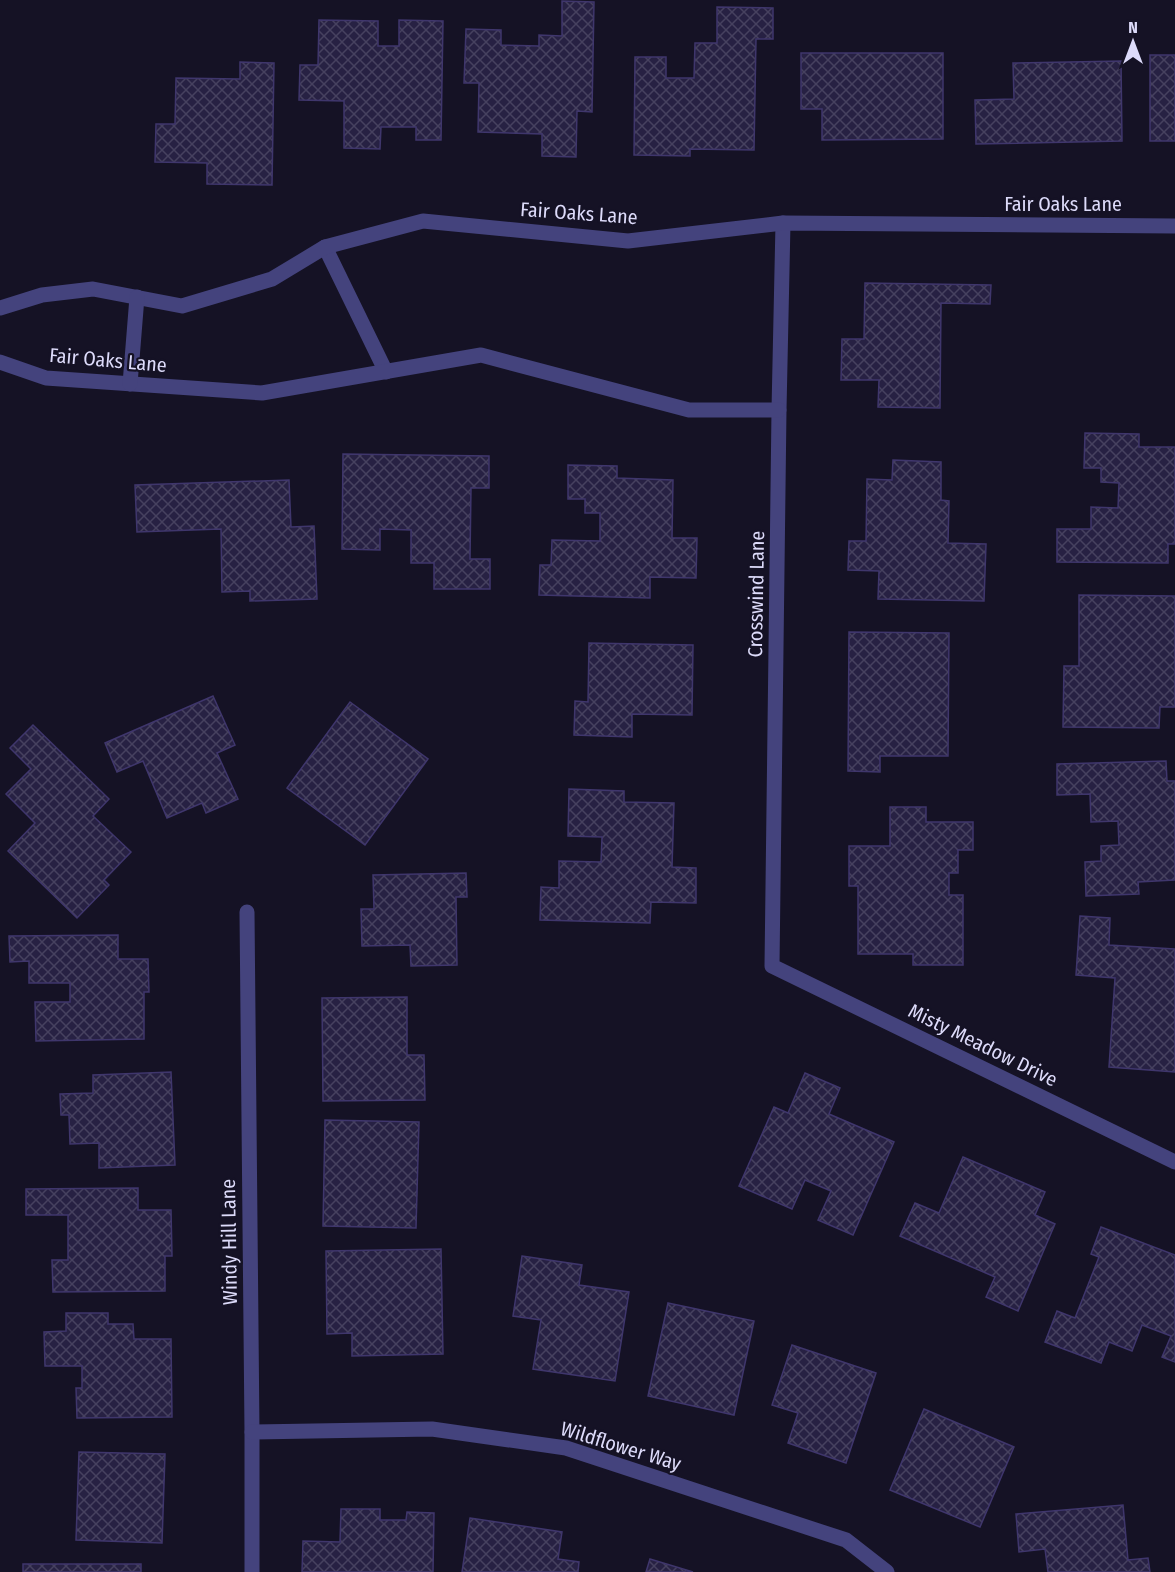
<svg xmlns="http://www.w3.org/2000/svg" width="1175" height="1572" viewBox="0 0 1175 1572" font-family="'Fira Sans Condensed',sans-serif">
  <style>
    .building { fill: url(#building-cross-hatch); stroke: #3f366c; stroke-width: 1.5 }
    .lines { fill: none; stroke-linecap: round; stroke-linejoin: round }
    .minor { stroke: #44437d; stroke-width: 15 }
    .labels { text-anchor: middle; stroke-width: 4.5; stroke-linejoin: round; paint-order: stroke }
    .street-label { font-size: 20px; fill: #dddbfa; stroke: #151225 }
  </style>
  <defs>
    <pattern id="building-cross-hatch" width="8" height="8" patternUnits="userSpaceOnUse" patternTransform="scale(1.5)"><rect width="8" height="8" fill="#272143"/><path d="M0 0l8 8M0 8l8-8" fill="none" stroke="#46415f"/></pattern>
  </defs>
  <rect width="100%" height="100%" fill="#151225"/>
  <!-- building -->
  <g class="building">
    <path d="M 562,1 L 594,2 L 592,112 L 577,111 L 576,157 L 542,156 L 542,134 L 478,132 L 479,83 L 464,83 L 466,29 L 501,30 L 501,45 L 539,46 L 539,35 L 562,36 Z"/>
    <path d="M 717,7 L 773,8 L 773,39 L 756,39 L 754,150 L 690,149 L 690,156 L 634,155 L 635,57 L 666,57 L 666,78 L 694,78 L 695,43 L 717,43 Z"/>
    <path d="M 319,20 L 378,21 L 378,46 L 399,46 L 399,20 L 443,21 L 441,140 L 416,140 L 416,127 L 381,127 L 380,149 L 344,148 L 344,101 L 299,100 L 300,65 L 318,65 Z"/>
    <path d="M 801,53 L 943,53 L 943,139 L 822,140 L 822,109 L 801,109 Z"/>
    <rect x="1150" y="55" width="25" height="86"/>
    <path d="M 1121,61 L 1122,141 L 976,144 L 975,100 L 1014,99 L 1013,63 Z"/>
    <path d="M 240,62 L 274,63 L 272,185 L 207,184 L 207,163 L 155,162 L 156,124 L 175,124 L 176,78 L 240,79 Z"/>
    <path d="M 865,283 L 991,285 L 990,304 L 941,303 L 940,408 L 878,407 L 879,380 L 841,380 L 842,339 L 864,339 Z"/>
    <path d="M 1085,433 L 1139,434 L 1139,447 L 1175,447 L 1175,544 L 1168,544 L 1168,563 L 1057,562 L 1057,529 L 1091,529 L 1091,507 L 1118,508 L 1119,483 L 1101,482 L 1101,468 L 1084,468 Z"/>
    <path d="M 343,454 L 489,456 L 489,488 L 471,488 L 470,559 L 490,559 L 490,589 L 434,589 L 434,563 L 411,563 L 411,530 L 380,529 L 380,550 L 342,549 Z"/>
    <path d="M 893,460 L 941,462 L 941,500 L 949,501 L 948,543 L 986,544 L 984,601 L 878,599 L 879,571 L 848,570 L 849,541 L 866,541 L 867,479 L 892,480 Z"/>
    <path d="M 568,465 L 617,466 L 617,478 L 673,480 L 672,538 L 697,538 L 696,578 L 650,577 L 650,598 L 539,595 L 540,565 L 551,565 L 552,540 L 600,541 L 600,513 L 585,513 L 585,499 L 568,499 Z"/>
    <path d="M 289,480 L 291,527 L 314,526 L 317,599 L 250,601 L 250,591 L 222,592 L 221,529 L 137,532 L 135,485 Z"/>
    <path d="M 1079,595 L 1175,596 L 1175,707 L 1160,707 L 1159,728 L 1063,727 L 1064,666 L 1079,666 Z"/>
    <path d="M 849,632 L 949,633 L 948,756 L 880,756 L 880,772 L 848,771 Z"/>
    <path d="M 589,643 L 693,645 L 692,715 L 632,714 L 632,737 L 574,735 L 575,701 L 588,702 Z"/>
    <path d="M 213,696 L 235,745 L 217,753 L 238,799 L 206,813 L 202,803 L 167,818 L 143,761 L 117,772 L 105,743 Z"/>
    <path d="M 350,702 L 428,759 L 365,845 L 287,788 Z"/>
    <path d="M 33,725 L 109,799 L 93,816 L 131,852 L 104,880 L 109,885 L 77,918 L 8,851 L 35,823 L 6,794 L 31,769 L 10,748 Z"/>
    <path d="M 1166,761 L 1167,781 L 1175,781 L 1175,880 L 1138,882 L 1139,894 L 1086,896 L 1085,862 L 1101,861 L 1101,846 L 1119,845 L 1118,821 L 1091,822 L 1090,794 L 1057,795 L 1057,764 Z"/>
    <path d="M 569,789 L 624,791 L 624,802 L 674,803 L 672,867 L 696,868 L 696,903 L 651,902 L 650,923 L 540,920 L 541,887 L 559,888 L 559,861 L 601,862 L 602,837 L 568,836 Z"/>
    <path d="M 890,807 L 926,807 L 926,822 L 973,822 L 973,850 L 958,850 L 958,873 L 949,873 L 949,895 L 963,895 L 963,965 L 913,965 L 913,954 L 858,954 L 858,886 L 849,886 L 849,846 L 890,846 Z"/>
    <path d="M 466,873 L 467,897 L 456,897 L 457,965 L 411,966 L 410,945 L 362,946 L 361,909 L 374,909 L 373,875 Z"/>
    <path d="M 1080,916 L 1110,918 L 1109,945 L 1175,949 L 1175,1072 L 1109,1067 L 1115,978 L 1076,975 Z"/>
    <path d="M 118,935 L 118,959 L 148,959 L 149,992 L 144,992 L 144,1039 L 36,1041 L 35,1002 L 70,1002 L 70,983 L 29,983 L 29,961 L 10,962 L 9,936 Z"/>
    <path d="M 407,997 L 407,1055 L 424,1055 L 425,1100 L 323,1101 L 322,998 Z"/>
    <path d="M 171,1072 L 175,1165 L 99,1168 L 99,1143 L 70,1144 L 69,1115 L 61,1115 L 60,1094 L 93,1093 L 93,1075 Z"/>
    <path d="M 805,1073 L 840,1088 L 829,1114 L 894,1142 L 853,1235 L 818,1220 L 831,1191 L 805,1180 L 792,1209 L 739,1186 L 774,1107 L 788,1113 Z"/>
    <path d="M 325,1120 L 419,1122 L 416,1228 L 323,1226 Z"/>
    <path d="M 963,1157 L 1045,1192 L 1035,1215 L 1055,1224 L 1018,1311 L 986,1297 L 995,1277 L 900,1236 L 915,1203 L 939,1213 Z"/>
    <path d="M 138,1188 L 138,1210 L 171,1210 L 172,1256 L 165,1256 L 165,1291 L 53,1292 L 52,1260 L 68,1260 L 68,1215 L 26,1215 L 26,1189 Z"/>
    <path d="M 1101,1227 L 1175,1255 L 1175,1362 L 1162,1357 L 1171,1336 L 1142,1325 L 1132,1351 L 1109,1342 L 1101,1363 L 1045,1342 L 1057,1311 L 1075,1318 L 1099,1257 L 1091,1254 Z"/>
    <path d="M 441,1249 L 443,1354 L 352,1356 L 352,1333 L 327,1334 L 326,1251 Z"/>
    <path d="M 522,1256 L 582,1265 L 579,1285 L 629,1292 L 615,1381 L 533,1369 L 541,1320 L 513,1316 Z"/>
    <path d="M 668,1303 L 754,1321 L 734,1415 L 648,1396 Z"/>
    <path d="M 66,1313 L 108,1313 L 108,1324 L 133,1324 L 134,1339 L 171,1339 L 172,1417 L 77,1418 L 76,1388 L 82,1388 L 82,1366 L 45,1366 L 44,1332 L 66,1331 Z"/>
    <path d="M 792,1345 L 876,1373 L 846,1463 L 788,1443 L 798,1413 L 772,1405 Z"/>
    <path d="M 924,1409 L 1014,1447 L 980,1527 L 890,1490 Z"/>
    <path d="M 79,1452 L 165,1454 L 162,1543 L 76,1540 Z"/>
    <path d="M 1123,1505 L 1128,1560 L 1148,1558 L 1150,1572 L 1048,1572 L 1045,1549 L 1019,1552 L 1016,1514 Z"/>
    <path d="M 341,1509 L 380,1509 L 380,1520 L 406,1520 L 407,1512 L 434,1513 L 433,1572 L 302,1572 L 303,1541 L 340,1542 Z"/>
    <path d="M 470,1518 L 562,1532 L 558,1559 L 579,1562 L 578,1572 L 462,1572 Z"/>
    <path d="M 650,1559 L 693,1572 L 646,1572 Z"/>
    <rect x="23" y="1564" width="118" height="8"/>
  </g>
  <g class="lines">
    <!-- minor -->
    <g class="minor">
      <path d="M 783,223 L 779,410 L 772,966 L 1175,1162"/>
      <path d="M 325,247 L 386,372"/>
      <path d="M 0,308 L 42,295 L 93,289 L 182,306 L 272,279 L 325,247 L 423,221 L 628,241 L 783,223 L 1175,226"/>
      <path d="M 0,362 L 46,378 L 262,393 L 481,355 L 689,410 L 779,410"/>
      <path d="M 130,384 L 137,297"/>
      <path d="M 247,912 L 252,1432 L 252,1572"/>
      <path d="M 252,1432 L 432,1429 L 566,1448 L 846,1540 L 887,1572"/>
    </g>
  </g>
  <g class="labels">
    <!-- street labels -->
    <g class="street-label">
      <text x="1063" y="211">Fair Oaks Lane</text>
      <text transform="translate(579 213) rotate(4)" y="7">Fair Oaks Lane</text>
      <text transform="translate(108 360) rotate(5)" y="7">Fair Oaks Lane</text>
      <text transform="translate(756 594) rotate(-89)" y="7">Crosswind Lane</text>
      <text transform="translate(983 1045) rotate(26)" y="7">Misty Meadow Drive</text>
      <text transform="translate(229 1242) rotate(-91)" y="7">Windy Hill Lane</text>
      <text transform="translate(621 1446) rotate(17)" y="7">Wildflower Way</text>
    </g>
  </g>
  <!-- north arrow -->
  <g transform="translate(1133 42)" stroke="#151225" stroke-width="4.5" paint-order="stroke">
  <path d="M0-4.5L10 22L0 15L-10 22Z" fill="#dddbfa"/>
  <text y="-9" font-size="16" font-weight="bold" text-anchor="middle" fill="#dddbfa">N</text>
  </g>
</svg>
